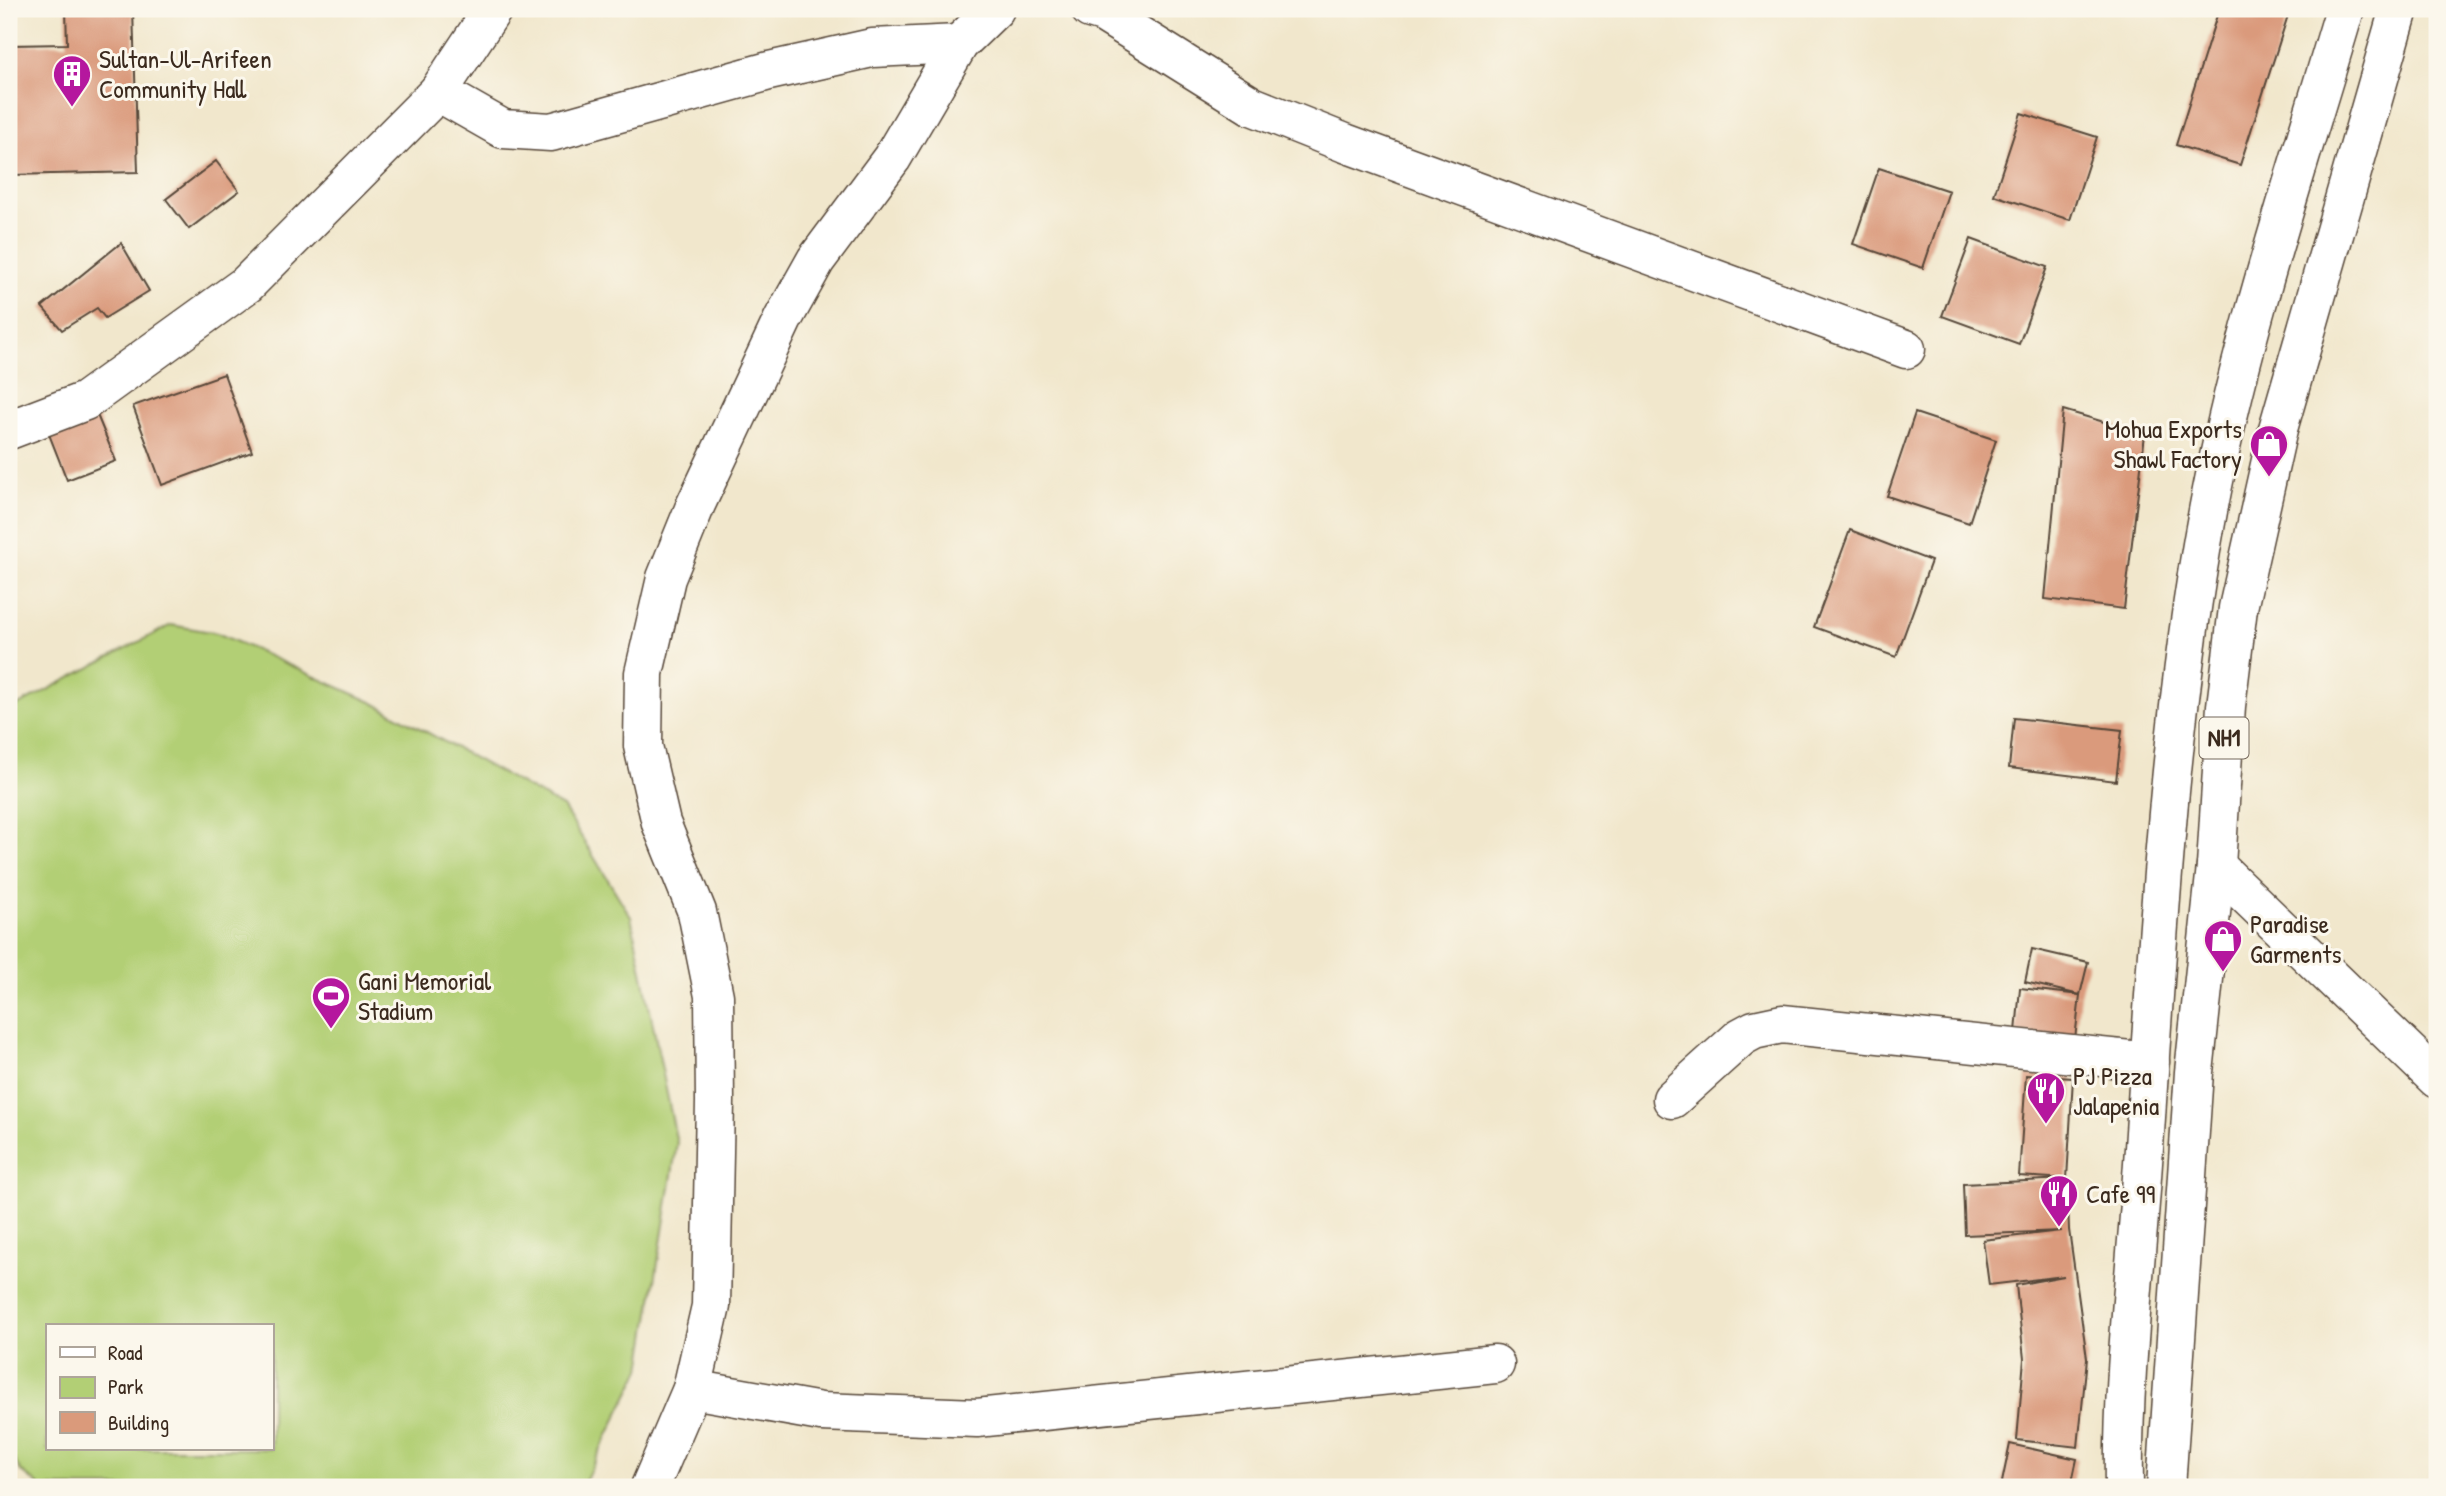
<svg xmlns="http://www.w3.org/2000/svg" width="2446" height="1496" viewBox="0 0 2446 1496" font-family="'Patrick Hand',sans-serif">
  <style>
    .green { fill: #b2cf75; stroke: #767c4a; stroke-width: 2; fill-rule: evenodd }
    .building { fill: #da9a7b }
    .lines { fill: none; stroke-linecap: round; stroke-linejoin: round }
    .street-casing { stroke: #564638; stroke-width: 41 }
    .highway-casing { stroke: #564638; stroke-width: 41 }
    .street { stroke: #fff; stroke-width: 38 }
    .highway { stroke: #fff; stroke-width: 38 }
    .labels { text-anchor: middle; stroke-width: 6; stroke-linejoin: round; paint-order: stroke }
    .shield { fill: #fbf7ec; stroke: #75685c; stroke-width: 2 }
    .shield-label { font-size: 24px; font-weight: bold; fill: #3b2a1e }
    .poi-label { font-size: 26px; fill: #3b2a1e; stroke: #fbf7ec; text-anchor: start }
  </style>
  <rect width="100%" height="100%" fill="#fbf7ec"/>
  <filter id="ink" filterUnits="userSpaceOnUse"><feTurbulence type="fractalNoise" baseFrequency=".0143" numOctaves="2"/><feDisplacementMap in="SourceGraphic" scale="14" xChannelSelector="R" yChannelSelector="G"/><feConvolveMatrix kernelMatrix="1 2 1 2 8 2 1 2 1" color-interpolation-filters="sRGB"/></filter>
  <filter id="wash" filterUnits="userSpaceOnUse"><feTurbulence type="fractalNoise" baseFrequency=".00686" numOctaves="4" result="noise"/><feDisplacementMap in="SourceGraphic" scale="28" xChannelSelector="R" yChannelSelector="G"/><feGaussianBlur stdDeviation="1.57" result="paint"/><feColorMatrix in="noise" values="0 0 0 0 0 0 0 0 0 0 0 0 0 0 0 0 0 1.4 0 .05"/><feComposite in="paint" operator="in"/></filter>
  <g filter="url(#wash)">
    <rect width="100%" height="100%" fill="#f1e7cc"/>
    <!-- green -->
    <path class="green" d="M 171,625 L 217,633 L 374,703 L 563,807 L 631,917 L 677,1143 L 641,1369 L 582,1487 L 41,1487 L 21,1471 L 9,1452 L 9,710 ZM 47,1326 L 271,1326 L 271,1449 L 47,1449 Z"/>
    <g id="blocks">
      <!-- building -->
      <g class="building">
        <path d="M 133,9 L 138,172 L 9,175 L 9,45 L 67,44 L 66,10 Z"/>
        <path d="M 2219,9 L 2290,9 L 2240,165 L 2176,145 Z"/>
        <path d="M 2021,113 L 2097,137 L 2070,220 L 1994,195 Z"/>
        <path d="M 216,161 L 239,191 L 189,229 L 166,199 Z"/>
        <path d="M 1879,168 L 1949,191 L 1923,268 L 1853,244 Z"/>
        <path d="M 1971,239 L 2047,267 L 2019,344 L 1942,316 Z"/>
        <path d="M 121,243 L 149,291 L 105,318 L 97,308 L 62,330 L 42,307 Z"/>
        <path d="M 224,374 L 252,452 L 162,485 L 133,406 Z"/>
        <path d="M 95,410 L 116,461 L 67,480 L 47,429 Z"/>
        <path d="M 2063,410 L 2145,434 L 2124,609 L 2045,599 Z"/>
        <path d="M 1915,413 L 1996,440 L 1969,523 L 1887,496 Z"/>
        <path d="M 1850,530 L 1931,561 L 1896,657 L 1814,627 Z"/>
        <path d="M 2014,718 L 2122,730 L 2116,781 L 2009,768 Z"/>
        <path d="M 2032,949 L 2088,962 L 2080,995 L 2025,982 Z"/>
        <path d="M 2020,988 L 2080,995 L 2075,1039 L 2016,1032 Z"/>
        <path d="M 2026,1075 L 2073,1078 L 2067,1179 L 2019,1176 Z"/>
        <path d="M 2067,1179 L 2069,1230 L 2087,1358 L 2078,1447 L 2017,1440 L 2024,1359 L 2016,1285 L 2064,1276 L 1989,1285 L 1983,1240 L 2061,1231 L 1965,1235 L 1963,1184 Z"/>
        <path d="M 2010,1444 L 2077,1459 L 2071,1487 L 2001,1487 Z"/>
      </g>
    </g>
  </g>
  <g filter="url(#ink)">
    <use href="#blocks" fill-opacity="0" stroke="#564638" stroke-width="2"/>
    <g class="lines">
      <!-- street casing -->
      <g class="street-casing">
        <g id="street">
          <path d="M 1090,9 L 1103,13 L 1252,106 L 1345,143 L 1906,349"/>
          <path d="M 438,92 L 493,9"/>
          <path d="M 9,430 L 85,401 L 247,284 L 438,92 L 503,129 L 551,132 L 769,71 L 872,48 L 959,44"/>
          <path d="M 2216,866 L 2437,1079"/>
          <path d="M 1672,1099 L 1741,1037 L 1754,1030 L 1782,1024 L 2150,1062"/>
          <path d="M 692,1389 L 821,1412 L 977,1418 L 1495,1364"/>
          <path d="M 650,1487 L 692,1389 L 711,1306 L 715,1101 L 714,996 L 697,912 L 661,823 L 643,746 L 644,673 L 666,578 L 696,504 L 783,319 L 816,260 L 892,158 L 959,44 L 995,9"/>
        </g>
      </g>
      <!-- highway casing -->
      <g class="highway-casing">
        <g id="highway">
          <path d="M 2124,1487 C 2122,1376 2137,1260 2144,1148 C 2158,936 2169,720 2208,511 C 2240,340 2296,175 2345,9"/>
          <path d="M 2166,1487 L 2194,1072 L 2216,866 L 2226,706 L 2238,608 L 2278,429 L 2399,9"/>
        </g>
      </g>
      <!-- street -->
      <use href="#street" class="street"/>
      <!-- highway -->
      <use href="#highway" class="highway"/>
    </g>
  </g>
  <!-- icons -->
  <defs>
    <g id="building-pin" transform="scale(2.0125)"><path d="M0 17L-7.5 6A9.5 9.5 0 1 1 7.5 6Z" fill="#b5179e" stroke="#fbf7ec"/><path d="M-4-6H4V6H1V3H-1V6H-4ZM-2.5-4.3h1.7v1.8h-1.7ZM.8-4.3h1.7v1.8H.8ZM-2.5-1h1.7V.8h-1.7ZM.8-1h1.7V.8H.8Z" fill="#fff"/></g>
    <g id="shop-pin" transform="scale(2.0125)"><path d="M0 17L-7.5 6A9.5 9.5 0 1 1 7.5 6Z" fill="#b5179e" stroke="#fbf7ec"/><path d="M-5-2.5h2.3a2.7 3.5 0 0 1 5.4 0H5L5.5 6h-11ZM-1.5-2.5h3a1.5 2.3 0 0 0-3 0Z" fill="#fff"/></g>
    <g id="stadium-pin" transform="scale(2.0125)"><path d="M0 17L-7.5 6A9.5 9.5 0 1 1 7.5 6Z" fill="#b5179e" stroke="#fbf7ec"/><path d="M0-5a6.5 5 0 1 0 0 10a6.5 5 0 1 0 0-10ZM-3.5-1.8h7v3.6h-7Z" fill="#fff"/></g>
    <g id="restaurant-pin" transform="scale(2.0125)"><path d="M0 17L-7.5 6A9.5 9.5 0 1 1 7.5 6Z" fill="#b5179e" stroke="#fbf7ec"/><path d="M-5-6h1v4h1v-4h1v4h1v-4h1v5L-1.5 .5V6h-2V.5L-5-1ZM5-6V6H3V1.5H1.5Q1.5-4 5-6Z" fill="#fff"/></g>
  </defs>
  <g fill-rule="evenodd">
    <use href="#building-pin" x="72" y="74"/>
    <use href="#shop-pin" x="2269" y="444"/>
    <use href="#shop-pin" x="2223" y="939"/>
    <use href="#stadium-pin" x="331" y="996"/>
    <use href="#restaurant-pin" x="2046" y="1091"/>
    <use href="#restaurant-pin" x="2059" y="1194"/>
  </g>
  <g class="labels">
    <!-- shield labels -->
    <rect class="shield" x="2199.5" y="717.5" width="49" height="41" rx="5"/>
    <g class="shield-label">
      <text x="2224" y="746">NH1</text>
    </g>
    <!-- poi labels -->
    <g class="poi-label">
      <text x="99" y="68">Sultan-Ul-Arifeen<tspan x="99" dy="30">Community Hall</tspan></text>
      <text x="2242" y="438" text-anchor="end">Mohua Exports<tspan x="2242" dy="30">Shawl Factory</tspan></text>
      <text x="2250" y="933">Paradise<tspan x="2250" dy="30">Garments</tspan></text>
      <text x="358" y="990">Gani Memorial<tspan x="358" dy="30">Stadium</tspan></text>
      <text x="2073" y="1085">PJ Pizza<tspan x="2073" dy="30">Jalapenia</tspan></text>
      <text x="2086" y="1203">Cafe 99</text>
    </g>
  </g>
  <!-- margin -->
  <rect width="2446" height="1496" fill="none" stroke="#fbf7ec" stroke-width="35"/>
  <!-- legend -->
  <rect x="46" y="1324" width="228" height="126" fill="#fbf7ec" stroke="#aea59a" stroke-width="2"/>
  <rect x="60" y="1347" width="35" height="10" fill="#ffffff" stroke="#aea59a" stroke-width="2"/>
  <text x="108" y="1360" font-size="21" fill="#3b2a1e">Road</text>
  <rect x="60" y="1377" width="35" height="21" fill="#b2cf75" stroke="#aea59a" stroke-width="2"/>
  <text x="108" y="1394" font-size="21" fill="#3b2a1e">Park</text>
  <rect x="60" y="1412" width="35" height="21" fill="#da9a7b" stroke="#aea59a" stroke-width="2"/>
  <text x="108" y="1430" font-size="21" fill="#3b2a1e">Building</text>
</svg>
